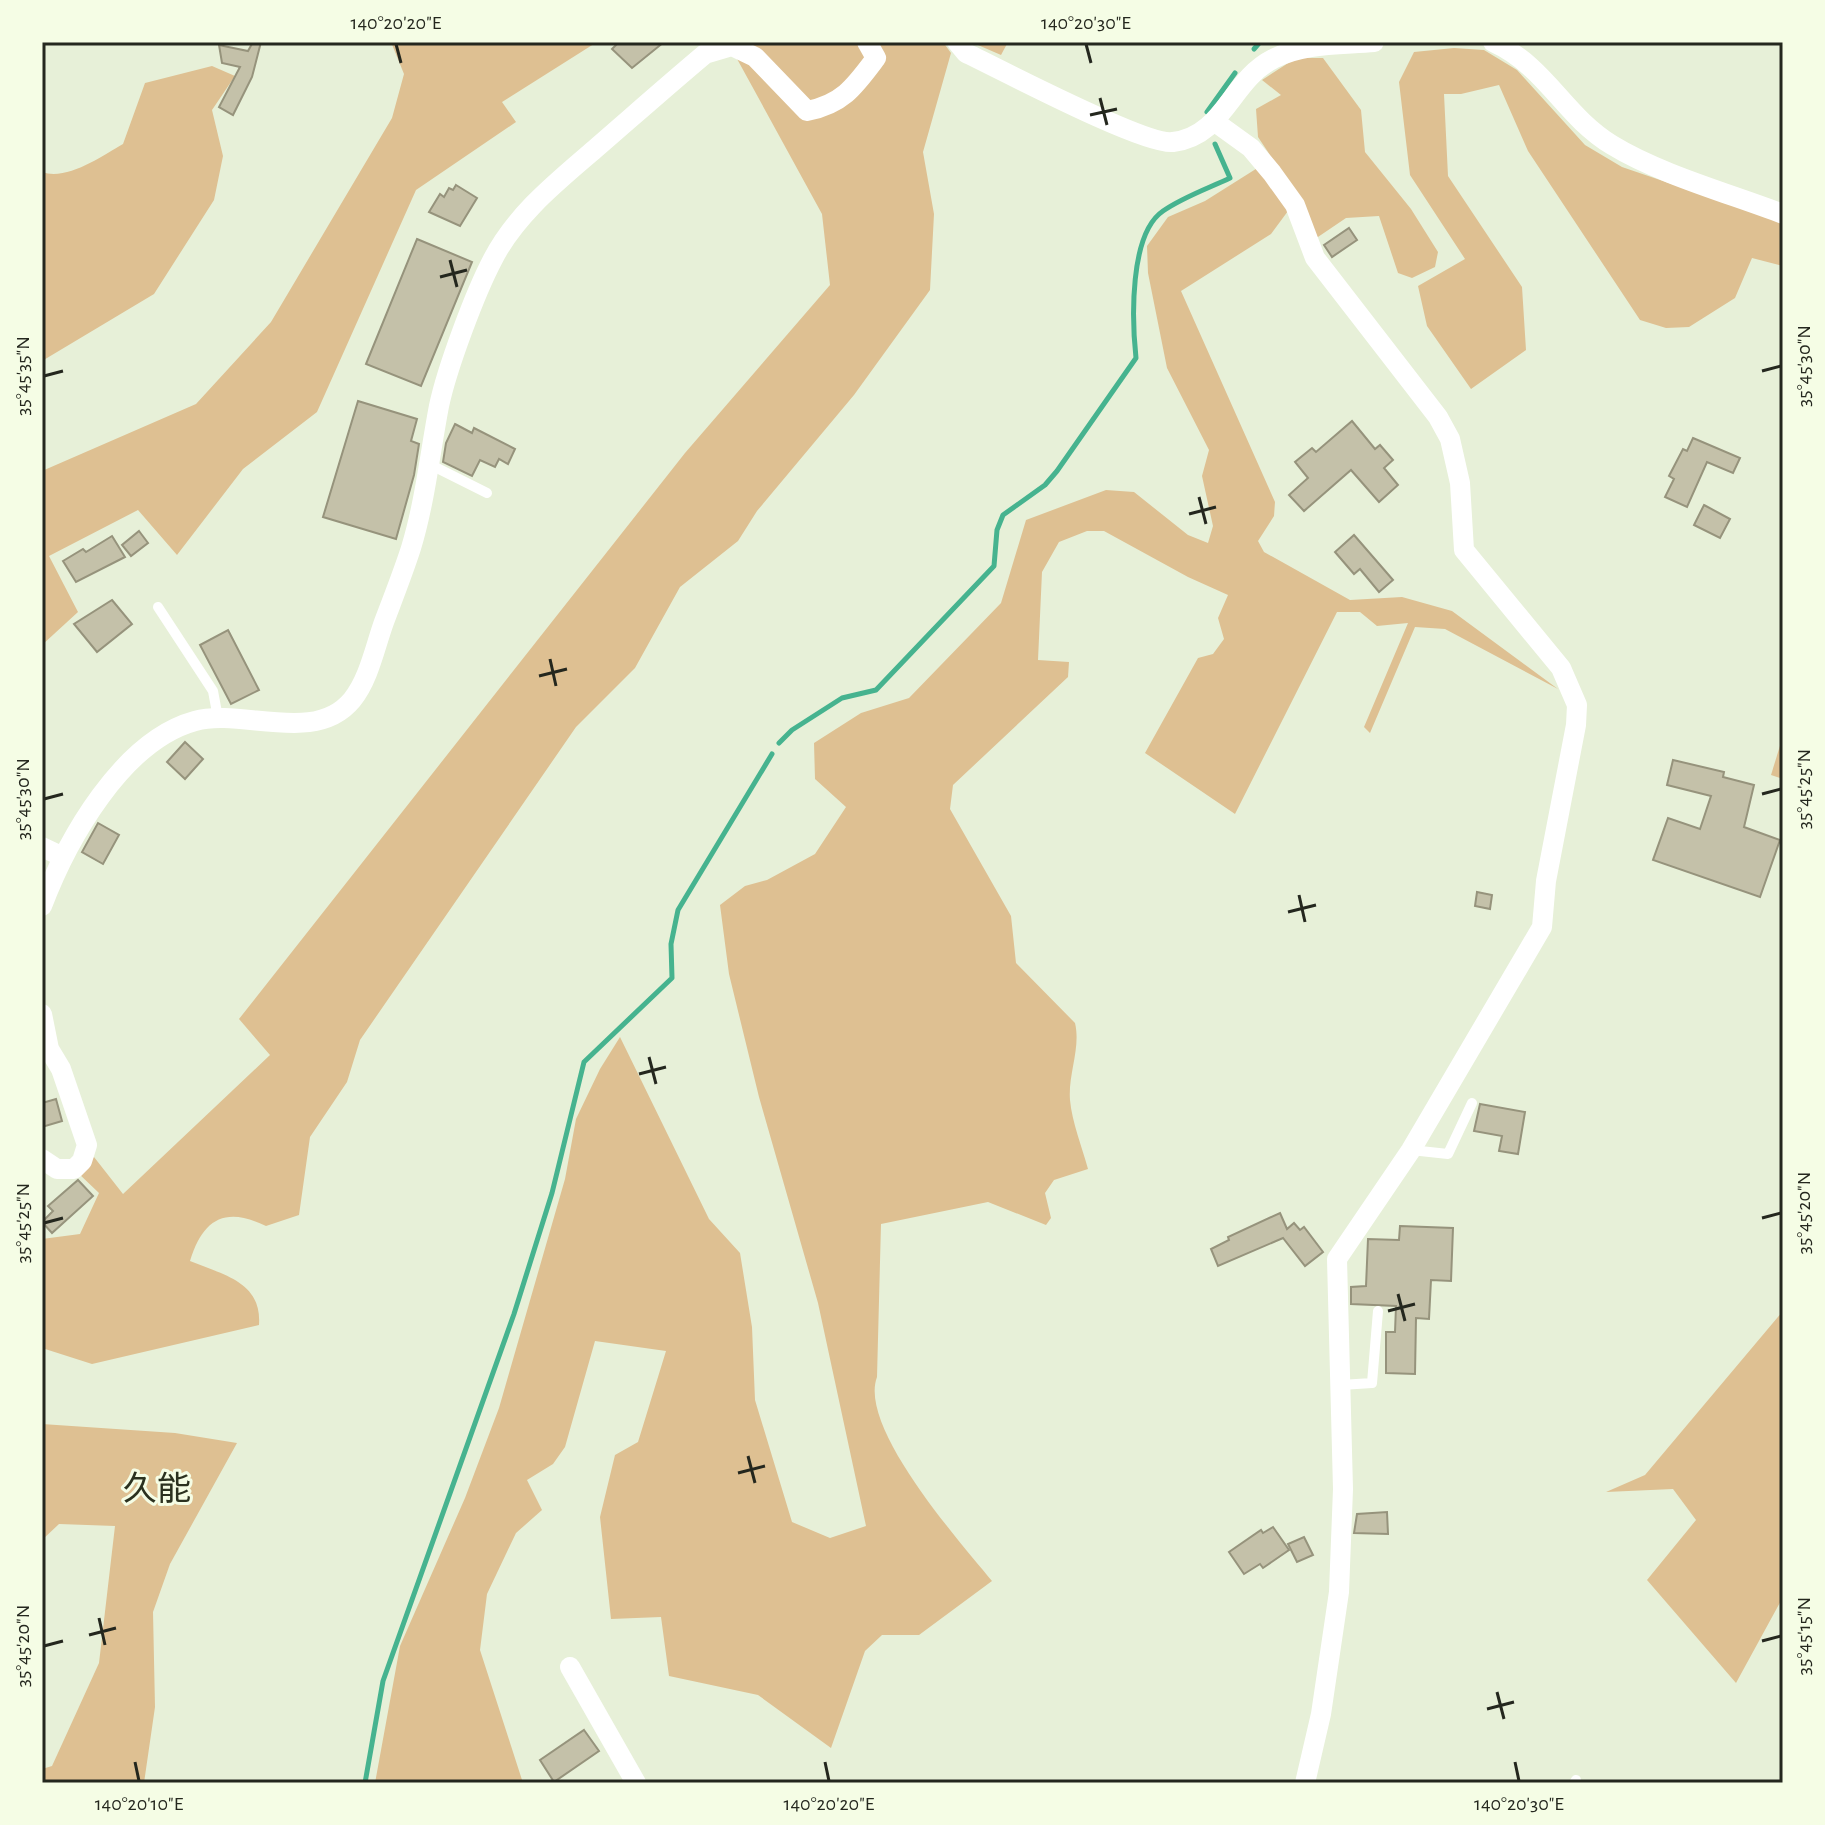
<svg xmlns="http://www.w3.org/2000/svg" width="1825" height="1825" viewBox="0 0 1825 1825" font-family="'Alegreya Sans','Noto Sans JP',sans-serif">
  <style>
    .green { fill: #dec092 }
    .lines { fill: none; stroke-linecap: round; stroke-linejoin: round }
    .stream { stroke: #46b38f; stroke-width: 5 }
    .building { fill: #c4c1a9; stroke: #96937c; stroke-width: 2 }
    .service { stroke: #fff; stroke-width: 10 }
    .minor { stroke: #fff; stroke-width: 20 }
    .ticks { fill: none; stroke: #24271e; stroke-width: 3 }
    .labels { text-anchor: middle; stroke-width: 6; stroke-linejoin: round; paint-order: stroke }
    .quarter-label { font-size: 34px; fill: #2b311f; stroke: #f5fde5 }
    .neatline { fill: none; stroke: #24271e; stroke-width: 3 }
    .ticks-label { font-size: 20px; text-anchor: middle; fill: #24271e }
  </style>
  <rect width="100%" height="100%" fill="#e7f0d8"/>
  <!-- green -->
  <g class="green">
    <path d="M 391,42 L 597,42 L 502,102 L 516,122 L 416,190 L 317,412 L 243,469 L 177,555 L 138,510 L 49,556 L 78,612 L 42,645 L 42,471 L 196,404 L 271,322 L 392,118 L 404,74 Z"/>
    <path d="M 754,42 L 943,42 L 951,53 L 923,152 L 934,214 L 930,290 L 854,395 L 757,511 L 738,541 L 680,587 L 635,668 L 576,727 L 360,1040 L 347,1082 L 310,1137 L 299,1215 L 266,1226 C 225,1206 203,1219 190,1261 C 224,1275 262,1282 259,1325 L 92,1364 L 42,1348 L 42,1239 L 80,1234 L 99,1193 L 77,1172 L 94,1157 L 123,1194 L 270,1055 L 239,1019 L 685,453 L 830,285 L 822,214 L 736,57 Z"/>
    <path d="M 971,42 L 1008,42 L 1001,55 Z"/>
    <path d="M 1454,48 L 1484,50 L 1517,70 L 1585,145 L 1622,167 L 1783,222 L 1783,266 L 1752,258 L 1735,298 L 1689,327 L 1666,328 L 1640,320 L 1528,151 L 1499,85 L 1461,94 L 1444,94 L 1448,176 L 1522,287 L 1526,350 L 1471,389 L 1427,326 L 1418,286 L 1465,259 L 1410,175 L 1399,82 L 1414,52 Z"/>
    <path d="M 1296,58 L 1323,58 L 1361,110 L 1365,152 L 1411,209 L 1438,252 L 1435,267 L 1412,278 L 1398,273 L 1379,216 L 1346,218 L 1315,239 L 1298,197 L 1258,137 L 1256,109 L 1281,95 L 1262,80 Z"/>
    <path d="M 212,66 L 235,76 L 212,110 L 223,156 L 214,200 L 154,294 L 42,361 L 42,172 C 67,181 102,156 123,144 L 145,83 Z"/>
    <path d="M 1259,167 L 1288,211 L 1271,234 L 1181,291 L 1275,502 L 1274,516 L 1258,541 L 1264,552 L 1350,600 L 1402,597 L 1452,611 L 1558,689 L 1445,629 L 1415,627 L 1370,733 L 1364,727 L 1408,623 L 1377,626 L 1360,612 L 1337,612 L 1235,814 L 1145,753 L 1198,658 L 1213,654 L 1224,639 L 1218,618 L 1228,595 L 1188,577 L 1104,531 L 1087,531 L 1059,542 L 1042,572 L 1038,660 L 1069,662 L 1068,677 L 953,785 L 950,809 L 1011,916 L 1016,963 L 1075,1023 C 1081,1048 1068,1074 1070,1100 C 1072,1122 1082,1147 1088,1169 L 1054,1180 L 1045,1193 L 1051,1218 L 1046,1225 L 988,1202 L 881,1224 L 877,1377 C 858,1427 960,1542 992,1581 L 919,1635 L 882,1635 L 865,1651 L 831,1748 L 758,1695 L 669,1676 L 661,1617 L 611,1619 L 600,1517 L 615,1455 L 638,1442 L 666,1351 L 595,1341 L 565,1447 L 553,1464 L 527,1480 L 542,1510 L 516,1533 L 487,1594 L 480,1650 L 523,1783 L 375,1783 L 400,1646 L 465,1498 L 499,1408 L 565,1179 L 576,1119 L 600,1069 L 620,1037 L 709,1219 L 740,1253 L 752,1327 L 755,1400 L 792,1522 L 830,1538 L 866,1526 L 818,1303 L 759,1097 L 729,974 L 720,905 L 745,886 L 767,880 L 815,854 L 846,807 L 815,779 L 814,743 L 861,713 L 909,698 L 1001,603 L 1026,520 L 1106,490 L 1134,492 L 1188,535 L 1208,543 L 1213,526 L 1202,476 L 1209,450 L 1167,368 L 1148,273 L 1147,246 L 1168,217 L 1205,201 Z"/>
    <path d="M 1783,736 L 1783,779 L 1771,775 Z"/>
    <path d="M 1783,1311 L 1783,1597 L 1736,1683 L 1647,1580 L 1696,1520 L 1673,1489 L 1606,1492 L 1645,1475 Z"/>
    <path d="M 42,1424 L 175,1433 L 237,1443 L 170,1564 L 153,1612 L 155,1707 L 144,1783 L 42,1783 L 42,1769 L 52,1766 L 99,1663 L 115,1526 L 59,1524 L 42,1540 Z"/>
  </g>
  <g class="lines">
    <!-- stream -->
    <g class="stream">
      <path d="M 1254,49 L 1260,42"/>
      <path d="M 1207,112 L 1235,73"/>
      <path d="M 779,743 L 792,730 L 842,698 L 876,690 L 994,566 L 997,530 L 1003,515 L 1045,485 L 1057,471 L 1136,358 C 1132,321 1129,234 1163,211 C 1183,197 1209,188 1230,178 L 1215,144"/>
      <path d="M 365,1783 L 383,1681 L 514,1314 L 552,1193 L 584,1062 L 672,978 L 671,944 L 678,910 L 772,754"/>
    </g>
  </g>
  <!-- building -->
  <g class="building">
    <path d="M 253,42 L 261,42 L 252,77 L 233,115 L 219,107 L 240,67 L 222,63 L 219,45 L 248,51 Z"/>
    <path d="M 619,42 L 664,42 L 632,68 L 612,49 Z"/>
    <path d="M 456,185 L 477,198 L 460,226 L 429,212 L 440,194 L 444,197 L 449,188 L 453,190 Z"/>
    <path d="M 1349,228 L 1357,240 L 1332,257 L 1324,245 Z"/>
    <path d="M 417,239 L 472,262 L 421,386 L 366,364 Z"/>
    <path d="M 358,401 L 417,419 L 411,441 L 419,444 L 414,475 L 396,539 L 323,517 Z"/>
    <path d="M 1352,421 L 1375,449 L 1380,445 L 1393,460 L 1384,468 L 1398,485 L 1379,502 L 1351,470 L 1304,511 L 1289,495 L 1308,478 L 1295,462 L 1312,448 L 1316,452 Z"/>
    <path d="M 455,424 L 472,433 L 474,428 L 515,449 L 508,464 L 499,459 L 495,467 L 480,460 L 472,476 L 443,462 L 446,443 Z"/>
    <path d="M 1693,438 L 1740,458 L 1733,473 L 1707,462 L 1687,507 L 1665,497 L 1674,479 L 1669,476 L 1683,449 L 1687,451 Z"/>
    <path d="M 1704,505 L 1730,519 L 1720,538 L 1694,525 Z"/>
    <path d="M 139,531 L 148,543 L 131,556 L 122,545 Z"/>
    <path d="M 1354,535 L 1393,580 L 1379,592 L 1360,569 L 1354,574 L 1335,552 Z"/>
    <path d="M 112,536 L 125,557 L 76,582 L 63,561 L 83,549 L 86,552 Z"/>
    <path d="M 112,600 L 132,624 L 97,652 L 74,624 Z"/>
    <path d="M 228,630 L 259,690 L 231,704 L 200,645 Z"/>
    <path d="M 185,742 L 203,759 L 185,779 L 167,762 Z"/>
    <path d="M 1673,760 L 1724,772 L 1723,777 L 1754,785 L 1744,827 L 1780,840 L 1760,897 L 1653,860 L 1668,818 L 1700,829 L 1711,796 L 1667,785 Z"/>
    <path d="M 98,823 L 119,835 L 103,864 L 82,852 Z"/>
    <path d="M 1477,892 L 1492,895 L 1490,909 L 1475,906 Z"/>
    <path d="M 56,1099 L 62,1121 L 42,1127 L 42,1103 Z"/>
    <path d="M 1480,1104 L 1525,1112 L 1518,1154 L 1499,1151 L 1502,1136 L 1474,1131 Z"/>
    <path d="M 78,1180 L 93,1196 L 52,1233 L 42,1222 L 53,1211 L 48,1206 Z"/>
    <path d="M 1280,1213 L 1287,1229 L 1294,1223 L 1300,1230 L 1304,1227 L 1323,1252 L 1305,1266 L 1283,1238 L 1218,1266 L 1211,1249 L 1229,1240 L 1228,1237 Z"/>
    <path d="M 1400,1226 L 1453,1228 L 1451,1281 L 1431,1280 L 1429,1319 L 1416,1318 L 1415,1374 L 1386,1373 L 1386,1332 L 1395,1332 L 1396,1306 L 1351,1304 L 1351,1287 L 1366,1286 L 1368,1239 L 1399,1240 Z"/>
    <path d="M 1387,1512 L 1388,1534 L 1354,1533 L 1357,1514 Z"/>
    <path d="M 1273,1527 L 1289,1550 L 1263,1568 L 1260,1564 L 1244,1574 L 1229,1552 L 1261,1530 L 1263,1533 Z"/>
    <path d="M 1304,1537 L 1313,1555 L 1297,1562 L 1288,1544 Z"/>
    <path d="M 584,1730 L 599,1751 L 554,1782 L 540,1760 Z"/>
  </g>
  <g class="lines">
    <!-- service -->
    <g class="service">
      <path d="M 431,465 L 487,493"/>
      <path d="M 158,607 L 213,691 L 218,718"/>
      <path d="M 1411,1150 L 1448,1154 L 1472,1103"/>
      <path d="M 1341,1385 L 1372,1383 L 1378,1311"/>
      <path d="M 1574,1783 L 1576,1780"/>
    </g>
    <!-- minor -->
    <g class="minor">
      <path d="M 957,42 L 966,53 C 1000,69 1145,146 1173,142 C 1224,136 1231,80 1273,59 C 1303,43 1341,45 1374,42"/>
      <path d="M 1493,42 C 1547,67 1563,115 1612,145 C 1659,174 1731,194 1783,214"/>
      <path d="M 1215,122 L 1251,148 L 1272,173 L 1295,205 L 1315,258 L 1438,417 L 1450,439 L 1460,483 L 1464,550 L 1561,668 L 1577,705 L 1576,725 L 1546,881 L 1542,927 L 1411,1150 L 1337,1259 L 1343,1489 L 1339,1592 L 1321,1714 L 1305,1783"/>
      <path d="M 42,847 L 61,856"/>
      <path d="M 42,906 C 67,840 122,741 195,721 C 242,708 315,745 352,700 C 369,679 375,647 384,622 C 393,598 403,573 411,548 C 425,502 430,453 439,406 C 447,368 475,293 493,259 C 516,214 558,181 595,149 C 632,117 668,85 705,54 L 732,46 L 755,57 L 807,111 C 843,104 855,86 876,58 L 867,42"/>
      <path d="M 42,1014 L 49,1049 L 61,1069 L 87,1145 L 82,1161 L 74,1169 L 57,1169 L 42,1159"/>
      <path d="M 570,1667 L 636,1783"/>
    </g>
  </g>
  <!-- ticks -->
  <path class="ticks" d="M 396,44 L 401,63M 1086,44 L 1091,63M 1100,98 L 1107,125M 1090,115 L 1117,109M 450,260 L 457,287M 440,277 L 467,270M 1762,371 L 1781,366M 44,376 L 63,371M 1199,497 L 1206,524M 1189,514 L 1216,507M 550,659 L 556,686M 539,676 L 567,669M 1762,794 L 1781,789M 44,799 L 63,794M 1299,895 L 1305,922M 1288,912 L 1316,905M 649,1057 L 656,1084M 639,1074 L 666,1067M 1762,1218 L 1781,1213M 44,1223 L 63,1218M 1398,1294 L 1405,1321M 1388,1311 L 1415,1304M 748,1456 L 755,1483M 738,1473 L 765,1466M 99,1618 L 105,1645M 89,1635 L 116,1628M 1762,1641 L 1781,1636M 44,1646 L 63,1641M 1497,1692 L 1504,1719M 1487,1709 L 1514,1702M 135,1762 L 139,1781M 825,1762 L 829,1781M 1515,1762 L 1519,1781"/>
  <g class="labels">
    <!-- quarter labels -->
    <g class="quarter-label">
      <text x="157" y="1500">久能</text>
    </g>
  </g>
  <!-- border -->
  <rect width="1825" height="1825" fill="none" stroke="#f5fde5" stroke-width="88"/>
  <rect x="44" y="44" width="1737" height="1737" class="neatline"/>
  <g class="ticks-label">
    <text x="396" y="29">140°20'20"E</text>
    <text x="1086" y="29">140°20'30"E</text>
    <text transform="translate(1803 366) rotate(-90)" y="7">35°45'30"N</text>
    <text transform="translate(22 376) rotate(-90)" y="7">35°45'35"N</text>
    <text transform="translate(1803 789) rotate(-90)" y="7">35°45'25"N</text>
    <text transform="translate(22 799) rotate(-90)" y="7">35°45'30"N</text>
    <text transform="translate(1803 1213) rotate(-90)" y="7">35°45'20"N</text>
    <text transform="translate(22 1223) rotate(-90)" y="7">35°45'25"N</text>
    <text transform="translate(1803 1636) rotate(-90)" y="7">35°45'15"N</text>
    <text transform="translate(22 1646) rotate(-90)" y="7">35°45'20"N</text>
    <text x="139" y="1810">140°20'10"E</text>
    <text x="829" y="1810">140°20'20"E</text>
    <text x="1519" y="1810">140°20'30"E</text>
  </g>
</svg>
